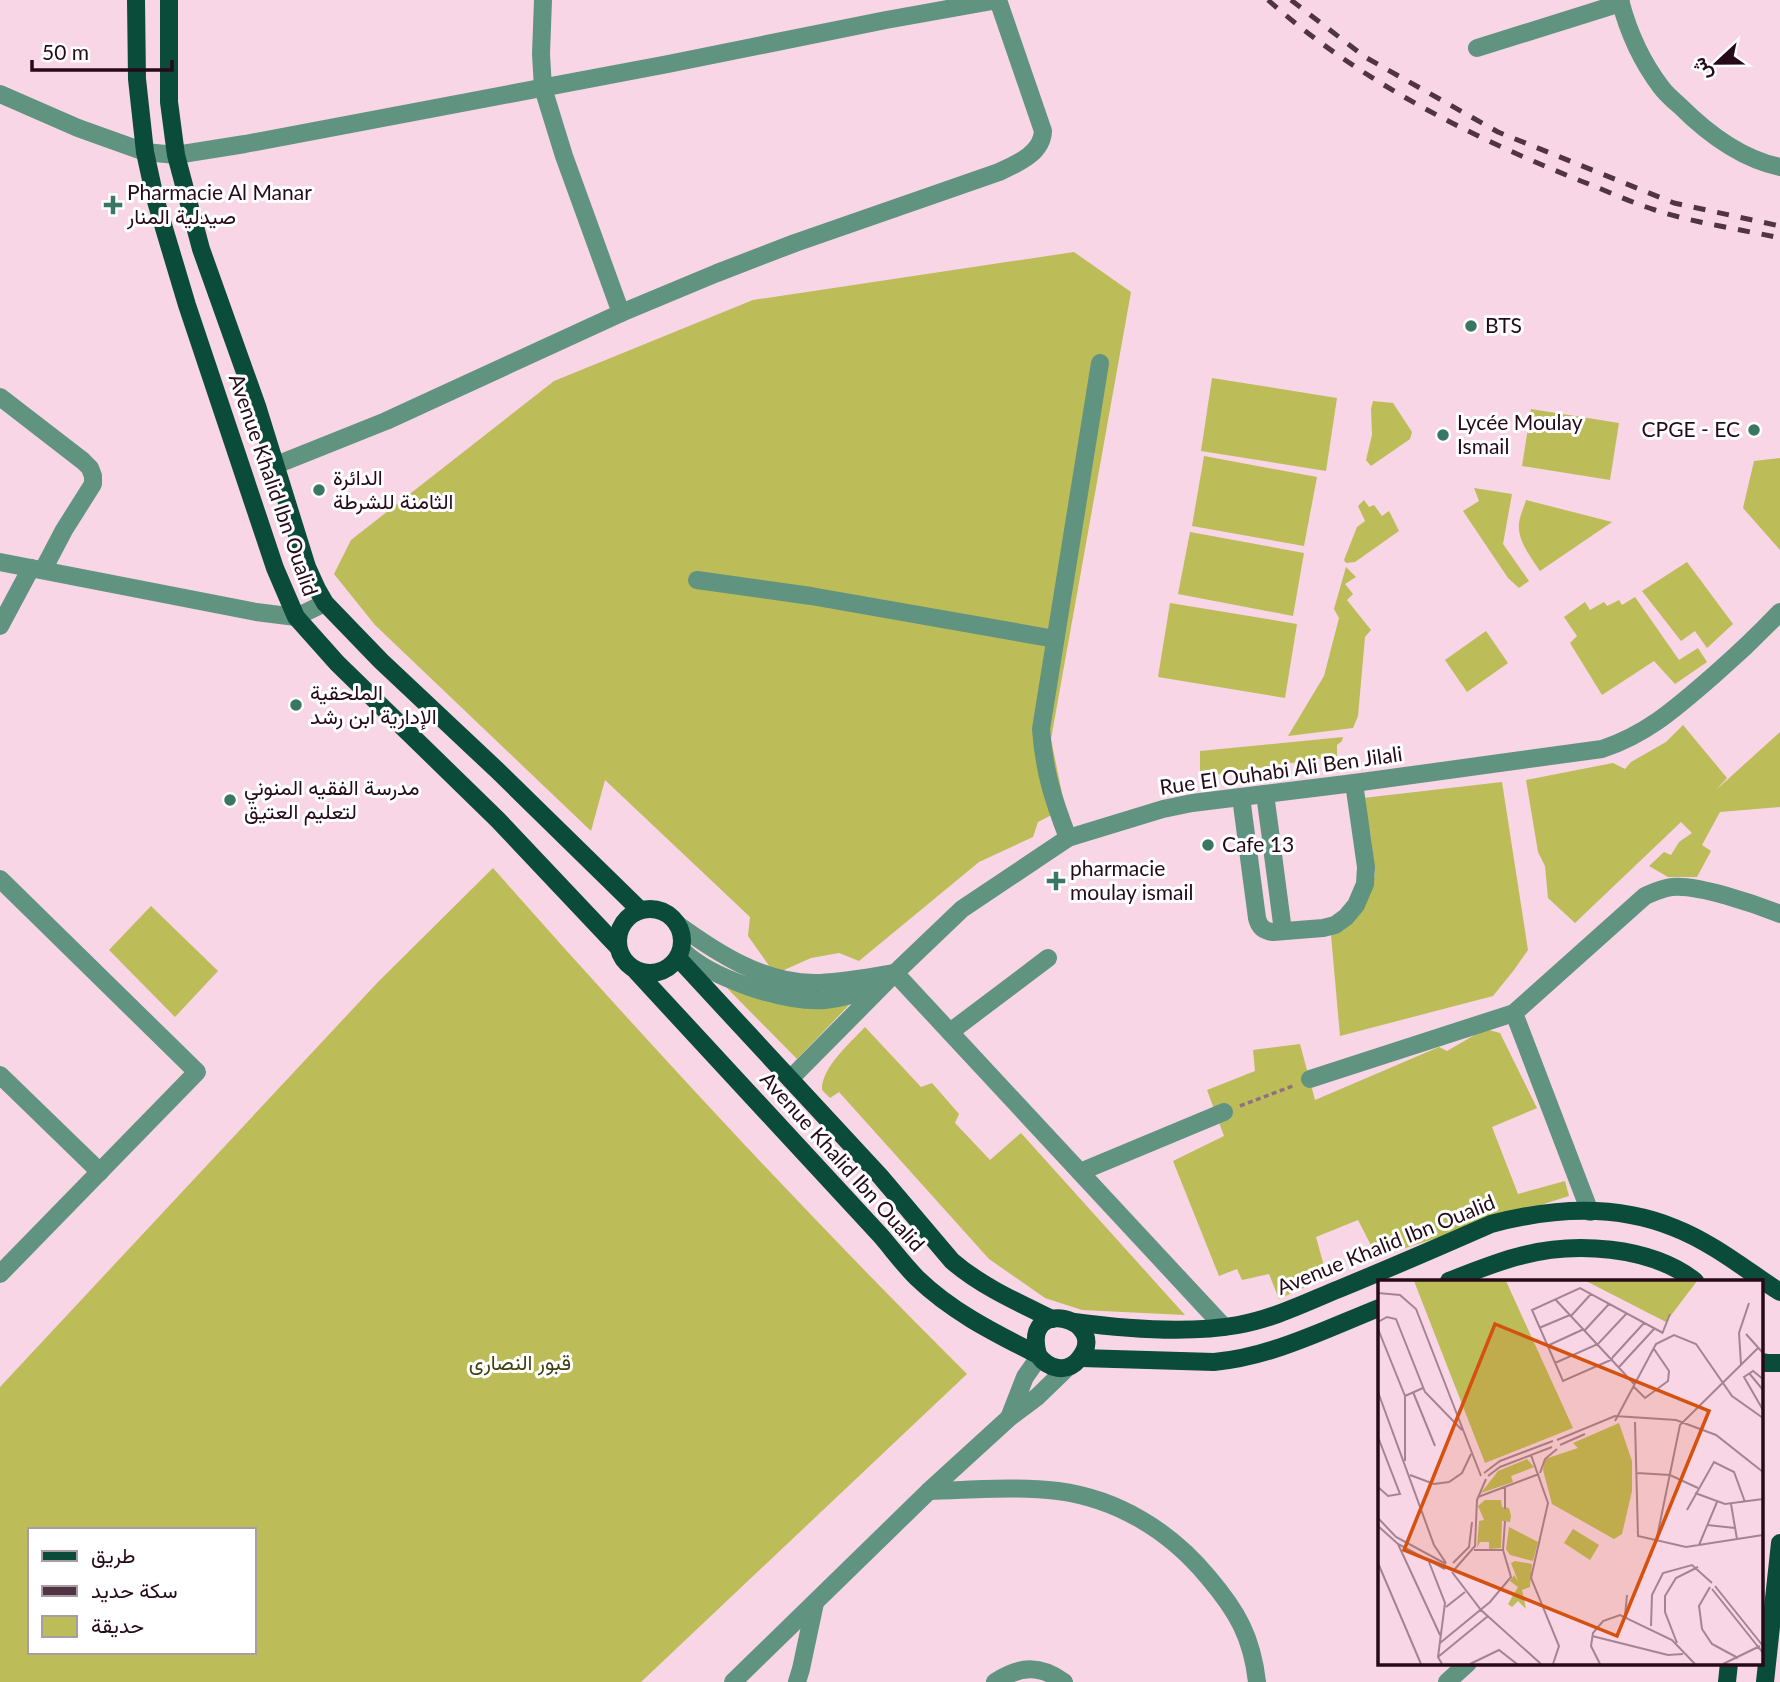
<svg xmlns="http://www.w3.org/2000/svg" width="1780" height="1682" viewBox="0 0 1780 1682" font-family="Lato,Vazirmatn,sans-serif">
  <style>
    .green { fill: #bcbc59; fill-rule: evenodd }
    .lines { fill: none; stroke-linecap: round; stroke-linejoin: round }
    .path { stroke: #907180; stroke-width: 3.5; stroke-dasharray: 5 3.5; stroke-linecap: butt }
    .minor { stroke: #619381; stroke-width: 18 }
    .major { stroke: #0b4b39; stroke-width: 18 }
    .rail { stroke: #513443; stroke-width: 5; stroke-dasharray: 12 12; stroke-linecap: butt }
    .poi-dot { fill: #3a7763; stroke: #fff; stroke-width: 2.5 }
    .labels { text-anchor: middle; stroke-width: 6; stroke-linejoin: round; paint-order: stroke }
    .poi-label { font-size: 21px; fill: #260a19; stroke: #fff; text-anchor: start }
    .street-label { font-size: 21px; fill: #260a19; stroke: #fff }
    .park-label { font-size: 21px; fill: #404011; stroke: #fff }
    .inset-road { fill: none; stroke: #a48493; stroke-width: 2 }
    .view { fill: #d5510d; fill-opacity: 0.15; stroke: #d5510d; stroke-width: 3.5 }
    .inset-edge { fill: none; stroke: #260a19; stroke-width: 3.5 }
  </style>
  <rect width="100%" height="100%" fill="#f8d6e5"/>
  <!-- green -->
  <g class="green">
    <path d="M 1074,252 L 1131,292 L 1051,739 L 1065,808 L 1038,822 L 1033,837 L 979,862 L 859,961 L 839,953 L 811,958 L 775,974 L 748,936 L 750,917 L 605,780 L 591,831 L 375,625 L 334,574 L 351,540 L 554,381 L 753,300 Z"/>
    <path d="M 1212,378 L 1337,398 L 1326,471 L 1201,451 Z"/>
    <path d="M 1373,401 L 1393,403 L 1412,432 L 1410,439 L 1371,466 L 1366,460 L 1372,435 L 1371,409 Z"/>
    <path d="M 1531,409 L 1619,423 L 1610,480 L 1522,466 Z"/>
    <path d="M 1204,456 L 1317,477 L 1304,546 L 1192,526 Z"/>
    <path d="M 1780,458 L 1780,550 L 1743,508 L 1754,461 Z"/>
    <path d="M 1474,488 L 1512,494 L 1503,544 L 1529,581 L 1519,588 L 1508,578 L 1463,511 L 1479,501 Z"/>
    <path d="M 1364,500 L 1369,507 L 1374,505 L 1382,516 L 1389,511 L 1399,531 L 1355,562 L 1346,563 L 1344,560 L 1357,527 L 1365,521 L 1358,506 Z"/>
    <path d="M 1526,500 L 1612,522 L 1540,571 C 1531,558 1517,540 1519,523 C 1520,515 1524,507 1526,500 Z"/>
    <path d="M 1190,532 L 1304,553 L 1293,616 L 1178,594 Z"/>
    <path d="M 1687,562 L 1733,624 L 1707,648 L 1695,631 L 1681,641 L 1642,591 Z"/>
    <path d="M 1346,567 L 1356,577 L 1345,584 L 1353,594 L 1347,600 L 1371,630 L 1365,637 L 1358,716 L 1353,728 L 1288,736 L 1324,676 L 1339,618 L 1334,609 Z"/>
    <path d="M 1635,597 L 1679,660 L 1698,648 L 1707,662 L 1675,684 L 1654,661 L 1602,695 L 1570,643 L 1577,636 L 1564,617 L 1585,602 L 1590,610 L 1604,602 L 1607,606 L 1619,600 L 1622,605 Z"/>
    <path d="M 1170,603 L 1297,624 L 1285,698 L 1158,677 Z"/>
    <path d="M 1486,631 L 1508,663 L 1467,692 L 1445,660 Z"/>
    <path d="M 1683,725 L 1727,778 L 1716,790 L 1780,732 L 1780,807 L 1720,812 L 1702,845 L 1711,851 L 1697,877 L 1668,877 L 1649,866 L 1664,852 L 1671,855 L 1679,842 L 1692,833 L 1681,822 L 1575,923 L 1548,898 L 1545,866 L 1538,852 L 1526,780 L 1613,763 L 1625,769 L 1631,762 L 1666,742 Z"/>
    <path d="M 1343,737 L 1342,741 L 1337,745 L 1337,756 L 1200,777 L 1200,751 Z"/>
    <path d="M 1502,782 L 1528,950 L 1514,970 L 1493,996 L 1340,1036 L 1331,935 L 1365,905 L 1375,875 L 1371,837 L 1363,798 Z"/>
    <path d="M 493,868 C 646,1041 803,1211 967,1374 L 641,1682 L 0,1682 L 0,1387 L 378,982 ZM 30,1530 L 254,1530 L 254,1652 L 30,1652 Z"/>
    <path d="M 151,906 L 218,971 L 175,1017 L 109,950 Z"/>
    <path d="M 727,988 L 786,1004 L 813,1008 L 849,1005 L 797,1059 Z"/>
    <path d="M 865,1027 L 921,1087 L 932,1083 L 959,1114 L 955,1123 L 990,1160 L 1021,1133 L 1185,1315 L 1082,1310 L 1045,1298 L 989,1259 L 839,1092 L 830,1098 L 822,1090 C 821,1068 850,1043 865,1027 Z"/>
    <path d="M 1485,1029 L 1500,1033 L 1537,1108 L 1492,1127 L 1518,1194 L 1565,1181 L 1569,1196 L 1377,1257 L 1358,1220 L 1316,1237 L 1327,1277 L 1279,1299 L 1269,1274 L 1242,1280 L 1237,1269 L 1219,1276 L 1173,1161 L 1224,1136 L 1207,1090 L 1255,1071 L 1253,1050 L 1300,1044 L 1315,1100 L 1439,1047 L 1447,1051 Z"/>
  </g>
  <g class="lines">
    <!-- path -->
    <path class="path" d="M 1240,1106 L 1295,1085"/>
    <!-- minor -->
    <g class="minor">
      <path d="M 543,0 L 541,54 L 543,88 L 564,156 L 621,313"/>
      <path d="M 1620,0 C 1628,31 1642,62 1661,87 C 1666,94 1673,100 1680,106 C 1707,133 1742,159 1780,167"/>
      <path d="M 1477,48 L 1621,3"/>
      <path d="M 0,94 L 78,128 L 145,152 L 176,155 L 245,144 L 668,64 L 886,20 L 998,0"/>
      <path d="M 0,397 L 83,461 L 90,468 L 93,476 L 93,484 L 64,530 L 43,570"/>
      <path d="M 276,465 L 386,421 L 621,313 L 717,273 L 795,243 L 999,172 C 1016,164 1042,154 1043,131 L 998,0"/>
      <path d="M 0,562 L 256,612 L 296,617 L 325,603"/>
      <path d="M 697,580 L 811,596 L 1055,639"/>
      <path d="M 0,626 L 31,568"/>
      <path d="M 1265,794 L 1272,846"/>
      <path d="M 1241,797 L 1257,918 C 1259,927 1264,931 1273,932 L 1323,928 L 1335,925 L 1346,917 L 1356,905 L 1365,884 L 1366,867 L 1354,783"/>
      <path d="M 1068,838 C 1053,799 1044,771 1041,729 L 1100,363"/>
      <path d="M 1273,855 L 1283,931"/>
      <path d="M 0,879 L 197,1072 L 0,1274"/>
      <path d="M 677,924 C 717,953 763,983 814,983 C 841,983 869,977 895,973"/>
      <path d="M 682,950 C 710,978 784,1003 825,1000 C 843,998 861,993 878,987"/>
      <path d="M 895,973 L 1224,1327"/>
      <path d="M 950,1032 L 1048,958"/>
      <path d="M 0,1075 L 100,1172"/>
      <path d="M 790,1079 L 895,973 L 962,909 L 1068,838 L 1163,809 L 1192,803 L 1354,783 L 1602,749 C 1648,734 1678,706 1714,675 C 1737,655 1759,634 1780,612"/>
      <path d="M 1310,1079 L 1514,1013"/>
      <path d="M 1080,1172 L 1224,1112"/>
      <path d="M 1590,1212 L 1514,1013 L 1645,896 C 1654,892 1662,888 1672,887 C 1697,884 1755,904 1780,914"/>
      <path d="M 1009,1418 L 1025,1377 L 1039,1357"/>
      <path d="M 929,1491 C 972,1490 1016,1486 1058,1491 C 1118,1499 1170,1531 1208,1577 C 1237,1611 1252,1637 1257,1682"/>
      <path d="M 733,1682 L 929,1491 L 1009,1418 L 1037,1397 L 1068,1367"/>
      <path d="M 797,1682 L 801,1669 L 815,1603"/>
      <path d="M 995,1682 C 1020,1666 1039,1664 1064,1682"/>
      <path d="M 1447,1682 L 1468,1663"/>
    </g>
    <!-- major -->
    <g class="major">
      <path d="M 136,0 L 137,79 L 145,152 L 155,198 L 187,305 L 275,568 L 296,617 L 337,663 L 498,820 L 618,947"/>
      <path d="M 169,0 L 169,102 L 176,155 L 201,249 L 257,406 L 307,567 L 317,589 L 325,603 L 381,661 L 498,771 L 640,910"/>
      <circle cx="650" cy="941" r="32"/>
      <path d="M 678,958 L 880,1176 L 952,1261 C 981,1286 1017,1302 1052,1319"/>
      <path d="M 636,971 L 881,1236 C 893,1250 904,1265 917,1278 C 952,1312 995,1333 1038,1355 C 1048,1369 1067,1374 1079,1359 C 1112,1320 1021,1293 1038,1355"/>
      <path d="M 1449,1281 C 1472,1272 1496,1262 1520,1256 C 1574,1241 1650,1246 1695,1281"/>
      <path d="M 1074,1322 C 1126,1329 1187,1334 1238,1325 C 1273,1319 1307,1302 1339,1289 C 1390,1268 1441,1246 1491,1224 C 1551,1208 1617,1204 1675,1228 C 1713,1243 1746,1270 1780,1292"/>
      <path d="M 1081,1358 L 1214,1362 C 1271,1357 1326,1329 1379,1308"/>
      <path d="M 1761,1362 L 1767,1363 L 1780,1363"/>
      <path d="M 1727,1682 L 1729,1663"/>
      <path d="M 1765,1682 L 1780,1543"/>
    </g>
    <!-- rail -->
    <g class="rail">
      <path d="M 1268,0 C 1359,81 1469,136 1581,181 C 1605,190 1630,202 1655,210 C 1695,223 1739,229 1780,238"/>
      <path d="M 1291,0 L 1365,57 L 1498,132 L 1674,203 L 1780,226"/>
    </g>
  </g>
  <!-- markers -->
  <g class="poi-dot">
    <path d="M109.5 194.5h7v7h7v7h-7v7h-7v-7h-7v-7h7z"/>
    <circle cx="1471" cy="326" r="7"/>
    <circle cx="1754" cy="430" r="7"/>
    <circle cx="1443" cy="435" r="7"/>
    <circle cx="319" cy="490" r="7"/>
    <circle cx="296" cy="705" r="7"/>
    <circle cx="230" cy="800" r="7"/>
    <circle cx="1208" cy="845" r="7"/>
    <path d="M1052.5 870.5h7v7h7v7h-7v7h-7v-7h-7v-7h7z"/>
  </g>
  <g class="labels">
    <!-- poi labels -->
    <g class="poi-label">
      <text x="127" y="200">Pharmacie Al Manar<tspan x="127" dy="24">صيدلية المنار</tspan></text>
      <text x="1485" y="333">BTS</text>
      <text x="1457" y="430">Lycée Moulay<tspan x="1457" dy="24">Ismail</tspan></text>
      <text x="1740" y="437" text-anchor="end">CPGE - EC</text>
      <text x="333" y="485">الدائرة<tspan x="333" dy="24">الثامنة للشرطة</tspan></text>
      <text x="310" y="700">الملحقية<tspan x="310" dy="24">الإدارية ابن رشد</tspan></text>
      <text x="244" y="795">مدرسة الفقيه المنوني<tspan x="244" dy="24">لتعليم العتيق</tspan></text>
      <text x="1222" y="852">Cafe 13</text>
      <text x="1070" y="876">pharmacie<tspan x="1070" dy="24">moulay ismail</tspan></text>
    </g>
    <!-- street labels -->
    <g class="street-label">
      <text transform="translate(273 485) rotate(71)" y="7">Avenue Khalid Ibn Oualid</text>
      <text transform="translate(1281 771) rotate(-8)" y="7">Rue El Ouhabi Ali Ben Jilali</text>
      <text transform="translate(842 1162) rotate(48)" y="7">Avenue Khalid Ibn Oualid</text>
      <text transform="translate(1386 1245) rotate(-22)" y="7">Avenue Khalid Ibn Oualid</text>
    </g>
    <!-- park labels -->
    <g class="park-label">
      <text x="520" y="1370">قبور النصارى</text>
    </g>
  </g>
  <!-- overview -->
  <g transform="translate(1378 1280)">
    <rect width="385" height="385" fill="#f8d6e5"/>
    <path d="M 36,1 L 128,1 L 195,148 L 107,183 ZM 208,1 L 319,1 L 288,42 ZM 241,143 L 254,181 L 254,211 L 244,254 L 236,259 L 174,224 L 165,190 L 167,179 L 200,168 L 195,163 ZM 149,179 L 156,187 L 133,196 L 135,202 L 103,213 L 120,191 ZM 107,220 L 123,220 L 124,227 L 131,228 L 133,236 L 132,242 L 124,241 L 123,268 L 111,269 L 111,262 L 102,262 L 99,268 L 101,241 L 106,240 L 100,226 ZM 131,247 L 160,262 L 155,281 L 132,275 L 128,269 ZM 195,249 L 221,265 L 212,280 L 186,263 ZM 137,281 L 154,284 L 152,307 L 144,310 L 148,329 L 140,321 L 134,327 L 130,324 L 140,307 L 132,301 L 136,295 L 140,301 L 133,283 Z" fill="#bcbc59"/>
    <path class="inset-road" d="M 0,13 L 22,15 L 38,29 L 103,196M 177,19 L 257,105M 193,36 L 213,14M 0,42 L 9,37 L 18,39 L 47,112 L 84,150M 161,48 L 192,35M 0,49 L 27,116M 207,50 L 231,24M 284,54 L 292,34M 368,54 L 385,73M 169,66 L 206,49M 234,78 L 266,43M 235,79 L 185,101 L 154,30 L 202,8 L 285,53M 177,83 L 220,64 L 249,33M 363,84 L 361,53 L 371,23M 241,87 L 276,49M 371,93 L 385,110M 385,99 L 375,91 L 366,97 L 385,130M 256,107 L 267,118 L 290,101 L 291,91 L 276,69M 0,112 L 56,265 L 68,283M 35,112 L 57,166M 237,141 L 278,64 L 296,55 L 318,64 L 354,116 L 385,138M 257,142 L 260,256 L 308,267 L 385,255M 0,157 L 22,214 L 10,216 L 0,207M 179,160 L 237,136 L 298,140 L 338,155 L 385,192M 182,165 L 207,154M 153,175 L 170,223 L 153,298 L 181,366 L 175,384M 27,181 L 27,116 L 45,108M 106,193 L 122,181 L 175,161M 162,193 L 167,179 L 179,169M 259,193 L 292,195 L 320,208M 32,195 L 56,204 L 71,202 L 84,193 L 93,174M 110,196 L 122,187 L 174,167M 127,207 L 127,229M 317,213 L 347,224 L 385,219M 100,217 L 161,194M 353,224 L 359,259M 309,230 L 336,182 L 356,192 L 367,222M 0,238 L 18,257 L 68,284M 329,245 L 357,248M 0,246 L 20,264 L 67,289M 279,257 L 302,145 L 380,68M 20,264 L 62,355M 321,265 L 339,222M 125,270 L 127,241M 51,282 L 67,323 L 60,377 L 64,384M 0,283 L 43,384M 75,283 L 91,267 L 94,242M 76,290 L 97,266 L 99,220 L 108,199M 74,292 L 103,330 L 163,384M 337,306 L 385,366M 332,307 L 321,326 L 324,349 L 334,364 L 360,378M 334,309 L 385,373M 68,327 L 87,312M 247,336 L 249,315M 273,346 L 274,315 L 285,293 L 314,285 L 334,303M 214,356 L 290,375 L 305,374M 62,363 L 112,322 L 133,297 L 125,270 L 96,270M 299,363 L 287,332 L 287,316 L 298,298 L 320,287M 60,377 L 110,336M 92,384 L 121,370 L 139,384M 222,384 L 213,366 L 215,353 L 225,341 L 242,335 L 294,360 L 317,384M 345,384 L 382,366"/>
    <path class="view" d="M 117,44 L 331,131 L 239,356 L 26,270 Z"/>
    <rect width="385" height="385" class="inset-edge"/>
  </g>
  <!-- legend -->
  <rect x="28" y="1528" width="228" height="126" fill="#ffffff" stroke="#a89da3" stroke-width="2"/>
  <rect x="42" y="1551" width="35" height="10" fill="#0b4b39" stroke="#a89da3" stroke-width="2"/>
  <text x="91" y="1563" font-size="21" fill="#260a19">طريق</text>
  <rect x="42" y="1586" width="35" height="10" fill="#513443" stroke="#a89da3" stroke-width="2"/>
  <text x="91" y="1598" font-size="21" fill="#260a19">سكة حديد</text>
  <rect x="42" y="1616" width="35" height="21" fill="#bcbc59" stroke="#a89da3" stroke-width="2"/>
  <text x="91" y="1633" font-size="21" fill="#260a19">حديقة</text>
  <!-- north arrow -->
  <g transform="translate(1717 63) rotate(248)" stroke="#ffffff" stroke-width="5" paint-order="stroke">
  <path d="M0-5L12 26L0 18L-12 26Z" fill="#260a19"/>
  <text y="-10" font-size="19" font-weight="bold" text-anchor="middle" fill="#260a19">ش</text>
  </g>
  <!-- scale -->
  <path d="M32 60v10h140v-10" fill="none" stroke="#260a19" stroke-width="3.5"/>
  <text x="42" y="60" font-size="21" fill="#260a19" stroke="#ffffff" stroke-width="5" paint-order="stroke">50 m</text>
</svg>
